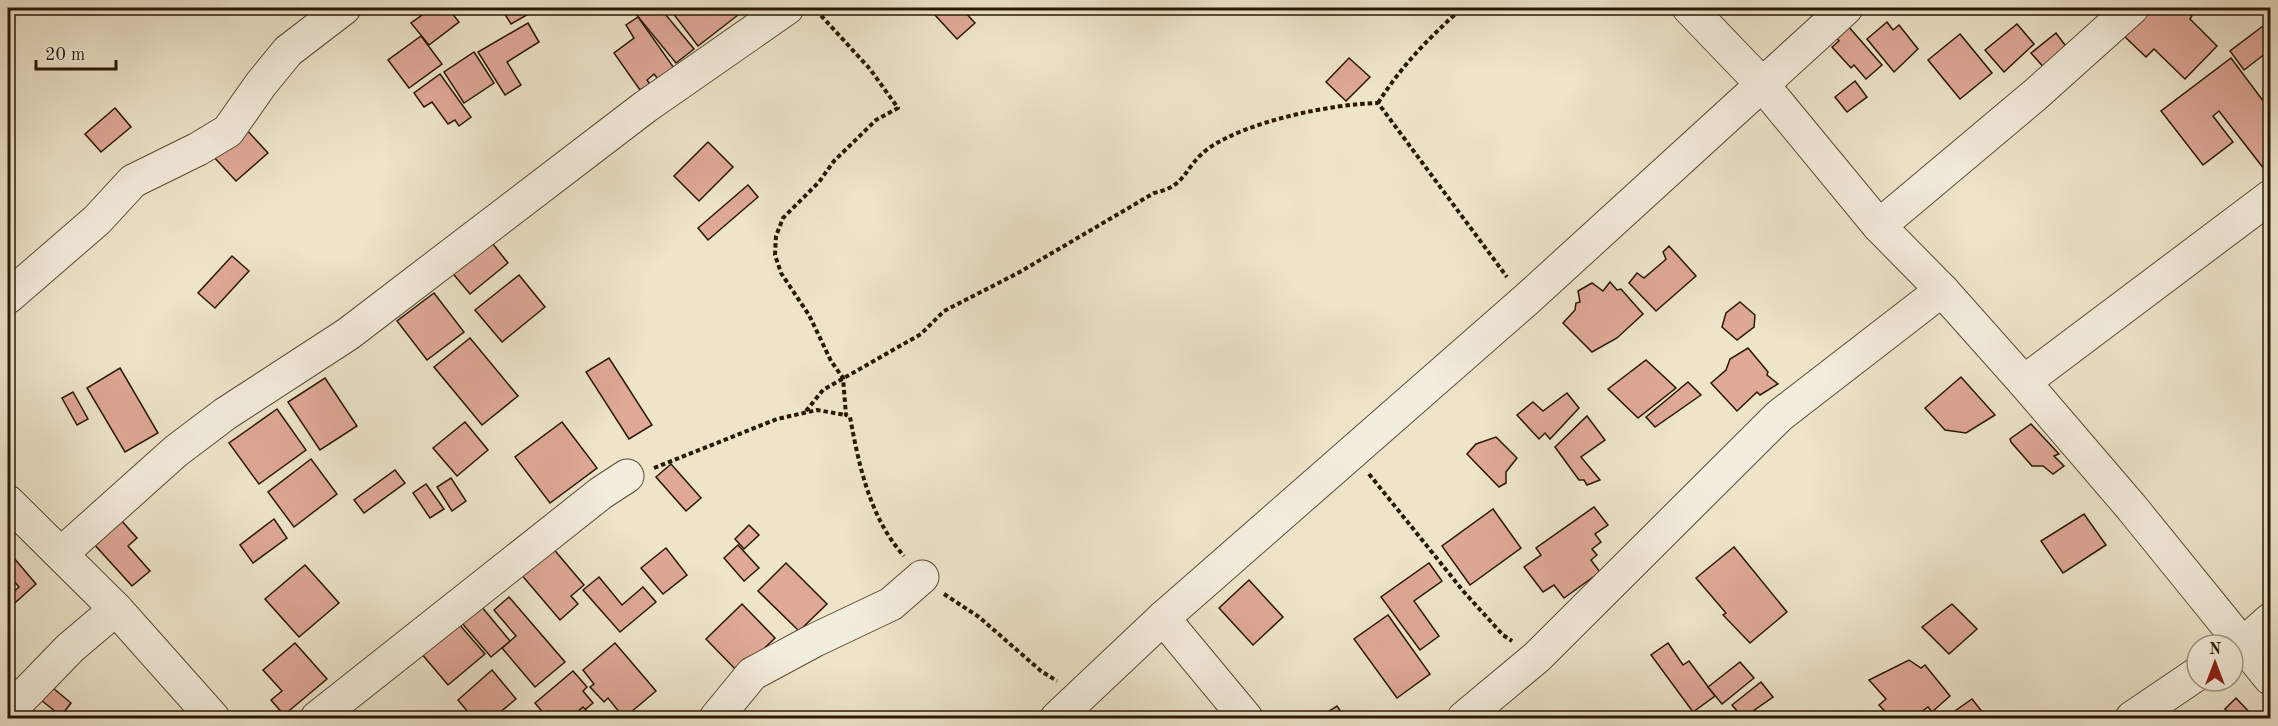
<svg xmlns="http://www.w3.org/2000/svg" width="2278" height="726" viewBox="0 0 2278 726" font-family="'Old Standard TT',serif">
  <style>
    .building { fill: #dfa897; stroke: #2a1804; stroke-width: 1.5 }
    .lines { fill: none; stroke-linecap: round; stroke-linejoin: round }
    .minor-casing { stroke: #5b4b36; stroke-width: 35 }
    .path { stroke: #2a1804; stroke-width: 4; stroke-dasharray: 4.5 3; stroke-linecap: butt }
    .minor { stroke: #f3eddd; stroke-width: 33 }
  </style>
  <rect width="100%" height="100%" fill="#ede4ca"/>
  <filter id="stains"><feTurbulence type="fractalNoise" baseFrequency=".00333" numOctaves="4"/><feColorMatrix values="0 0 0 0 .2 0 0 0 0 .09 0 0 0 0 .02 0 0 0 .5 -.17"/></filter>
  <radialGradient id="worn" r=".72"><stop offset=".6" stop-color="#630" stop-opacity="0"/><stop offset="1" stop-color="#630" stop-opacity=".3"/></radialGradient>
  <!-- building -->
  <g class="building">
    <path d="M 432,8 L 448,8 L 459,22 L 429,45 L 411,23 Z"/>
    <path d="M 501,8 L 539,8 L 511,24 Z"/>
    <path d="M 642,8 L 673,8 L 665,14 L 694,49 L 676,63 L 635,13 Z"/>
    <path d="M 678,8 L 732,8 L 738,15 L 698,46 L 672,12 Z"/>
    <path d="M 944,8 L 961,8 L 975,23 L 957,39 L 935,15 Z"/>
    <path d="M 2151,8 L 2183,8 L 2192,16 L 2190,19 L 2217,46 L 2185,79 L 2154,49 L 2146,57 L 2124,36 Z"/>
    <path d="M 638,17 L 674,68 L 658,79 L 654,74 L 647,80 L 650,84 L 640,90 L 614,53 L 634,38 L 626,25 Z"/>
    <path d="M 1887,22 L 1893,30 L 1899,25 L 1918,49 L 1894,72 L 1867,39 Z"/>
    <path d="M 528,23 L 539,42 L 507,62 L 521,85 L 505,95 L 478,52 Z"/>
    <path d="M 2267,23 L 2270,27 L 2270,50 L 2244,70 L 2230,51 Z"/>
    <path d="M 2017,24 L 2034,44 L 2004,72 L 1985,50 Z"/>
    <path d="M 1848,26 L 1882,65 L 1866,79 L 1854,65 L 1851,68 L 1832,47 L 1839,41 L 1835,36 Z"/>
    <path d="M 2056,33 L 2071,53 L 2047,71 L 2031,53 Z"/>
    <path d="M 1960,34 L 1992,73 L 1960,99 L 1928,60 Z"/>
    <path d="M 421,36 L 442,64 L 409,88 L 388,60 Z"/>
    <path d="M 474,52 L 494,83 L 464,103 L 444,72 Z"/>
    <path d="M 1349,58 L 1370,77 L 1346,101 L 1326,82 Z"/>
    <path d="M 2231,58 L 2270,110 L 2270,172 L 2268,174 L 2219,111 L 2213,116 L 2233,142 L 2203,165 L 2161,111 Z"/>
    <path d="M 440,74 L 471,117 L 459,126 L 455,120 L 448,124 L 432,102 L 424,107 L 414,93 Z"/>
    <path d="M 1855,81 L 1867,97 L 1847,112 L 1835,97 Z"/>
    <path d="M 115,108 L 131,127 L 101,152 L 85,134 Z"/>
    <path d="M 244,127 L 268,153 L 236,181 L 212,155 Z"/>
    <path d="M 708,142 L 733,167 L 699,201 L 674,176 Z"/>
    <path d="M 748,185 L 758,197 L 708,240 L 698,228 Z"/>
    <path d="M 489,239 L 508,263 L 470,294 L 450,270 Z"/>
    <path d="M 1669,246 L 1696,276 L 1656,311 L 1629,283 L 1637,273 L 1644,278 L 1664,261 L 1666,259 L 1663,252 Z"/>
    <path d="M 232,256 L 249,271 L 215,308 L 198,293 Z"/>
    <path d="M 519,275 L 545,307 L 502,342 L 475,310 Z"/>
    <path d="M 1610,282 L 1617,290 L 1621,289 L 1643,314 L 1617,338 L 1592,352 L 1563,323 L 1575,310 L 1576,303 L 1580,302 L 1578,291 L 1592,283 L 1603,291 Z"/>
    <path d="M 434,293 L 464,332 L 427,360 L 397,321 Z"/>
    <path d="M 1740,302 L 1755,315 L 1754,327 L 1737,340 L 1722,327 L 1726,313 Z"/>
    <path d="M 470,338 L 518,396 L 482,425 L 434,367 Z"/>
    <path d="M 1748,348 L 1768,372 L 1767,375 L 1778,384 L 1760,395 L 1757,392 L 1737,411 L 1711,383 L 1726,370 L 1730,359 Z"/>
    <path d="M 609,358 L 652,425 L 629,439 L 586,372 Z"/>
    <path d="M 1646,360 L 1676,388 L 1638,418 L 1608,389 Z"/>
    <path d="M 120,368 L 158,433 L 125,452 L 87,388 Z"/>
    <path d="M 1961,377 L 1995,415 L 1966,433 L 1945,430 L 1925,408 Z"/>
    <path d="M 325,378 L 357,426 L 320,450 L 288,402 Z"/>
    <path d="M 1688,382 L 1701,395 L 1655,427 L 1646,417 Z"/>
    <path d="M 73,392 L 88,419 L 77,425 L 62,398 Z"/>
    <path d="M 1567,393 L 1579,408 L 1550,439 L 1545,433 L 1539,439 L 1517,415 L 1533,402 L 1543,411 Z"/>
    <path d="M 277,409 L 306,450 L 259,484 L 229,443 Z"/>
    <path d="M 1587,416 L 1605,440 L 1581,457 L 1600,480 L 1587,485 L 1584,480 L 1579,480 L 1555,447 Z"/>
    <path d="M 465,422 L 488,450 L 457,476 L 433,448 Z"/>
    <path d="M 562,422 L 597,468 L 550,503 L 515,457 Z"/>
    <path d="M 2031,424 L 2059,454 L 2054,456 L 2064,466 L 2053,474 L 2043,466 L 2032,466 L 2011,442 L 2010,439 Z"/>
    <path d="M 1496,437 L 1517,458 L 1506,472 L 1506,483 L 1499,487 L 1467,454 L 1476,444 Z"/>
    <path d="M 311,459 L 337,494 L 294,527 L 268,492 Z"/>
    <path d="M 671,464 L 701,498 L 686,511 L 656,477 Z"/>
    <path d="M 395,470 L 405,483 L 364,513 L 354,500 Z"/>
    <path d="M 451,478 L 466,501 L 452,511 L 437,487 Z"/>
    <path d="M 426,484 L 444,509 L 430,518 L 413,493 Z"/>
    <path d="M 1594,507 L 1608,525 L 1595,534 L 1601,542 L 1592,549 L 1597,555 L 1591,560 L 1600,572 L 1564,598 L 1554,585 L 1543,592 L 1524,567 L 1541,555 L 1536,548 Z"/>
    <path d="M 1493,509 L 1521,548 L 1470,585 L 1442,546 Z"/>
    <path d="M 2084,514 L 2106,545 L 2063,573 L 2041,541 Z"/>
    <path d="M 120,519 L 137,538 L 128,546 L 150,571 L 132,586 L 93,543 Z"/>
    <path d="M 274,519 L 287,538 L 253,563 L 240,545 Z"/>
    <path d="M 749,525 L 759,535 L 744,549 L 735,539 Z"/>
    <path d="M 738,545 L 759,568 L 744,581 L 724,558 Z"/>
    <path d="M 551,546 L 584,585 L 571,596 L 578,604 L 560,620 L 520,573 Z"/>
    <path d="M 1734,547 L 1787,612 L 1750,643 L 1723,615 L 1726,613 L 1696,578 Z"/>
    <path d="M 666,548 L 687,575 L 663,594 L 641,568 Z"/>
    <path d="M 8,551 L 36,584 L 8,609 L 8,597 L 19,587 L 8,574 Z"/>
    <path d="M 786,563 L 827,604 L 799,631 L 758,591 Z"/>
    <path d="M 1429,563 L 1442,581 L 1414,601 L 1439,636 L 1420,650 L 1381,597 Z"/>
    <path d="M 305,565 L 339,603 L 299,637 L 265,599 Z"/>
    <path d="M 599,577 L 622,605 L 643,587 L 656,602 L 620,632 L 583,590 Z"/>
    <path d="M 1249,580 L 1283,617 L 1253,645 L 1219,608 Z"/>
    <path d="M 509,597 L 565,662 L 535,687 L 502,648 L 516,636 L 494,610 Z"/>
    <path d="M 742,604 L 775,638 L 739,673 L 706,639 Z"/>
    <path d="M 1952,604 L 1977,629 L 1949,654 L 1922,627 Z"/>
    <path d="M 481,606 L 510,641 L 491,657 L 461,622 Z"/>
    <path d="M 1388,615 L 1430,674 L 1397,698 L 1354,639 Z"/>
    <path d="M 458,623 L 485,654 L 448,685 L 421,653 Z"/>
    <path d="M 295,643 L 327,679 L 284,715 L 271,700 L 282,691 L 263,670 Z"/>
    <path d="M 615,643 L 656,691 L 624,718 L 608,698 L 604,702 L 590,687 L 594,684 L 583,670 Z"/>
    <path d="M 1668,643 L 1683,665 L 1689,661 L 1715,696 L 1693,712 L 1651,655 Z"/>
    <path d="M 1909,660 L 1921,668 L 1925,665 L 1950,696 L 1932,712 L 1928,707 L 1913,718 L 1891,718 L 1879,705 L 1886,699 L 1869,680 Z"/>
    <path d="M 1740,662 L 1754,678 L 1722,704 L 1708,687 Z"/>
    <path d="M 492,670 L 516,699 L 493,718 L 473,718 L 458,700 Z"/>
    <path d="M 573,671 L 587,687 L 583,691 L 593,703 L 575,718 L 554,718 L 548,711 L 544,714 L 535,703 Z"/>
    <path d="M 1761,682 L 1773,697 L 1743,718 L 1732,705 Z"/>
    <path d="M 47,683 L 71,703 L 61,716 L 36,696 Z"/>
    <path d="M 2236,698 L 2251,714 L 2247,718 L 2235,718 L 2225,709 Z"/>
    <path d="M 1972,699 L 1987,718 L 1945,718 Z"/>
    <path d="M 1337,706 L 1345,718 L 1318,718 Z"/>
    <path d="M 583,707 L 594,718 L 570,718 Z"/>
  </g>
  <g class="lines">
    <!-- minor casing -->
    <g class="minor-casing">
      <g id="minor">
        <path d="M 1689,8 L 1761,83 L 1879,226 L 1942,290 L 2024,382 L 2132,508 L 2270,678"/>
        <path d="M 1879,226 L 2035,95 L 2132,8"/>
        <path d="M 8,297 L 97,220 L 133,181 L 198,149 L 228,131 L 261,84 L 288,51 L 344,8"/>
        <path d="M 2024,382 L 2270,197"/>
        <path d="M 8,502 L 116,609 L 213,718"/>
        <path d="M 61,554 L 176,451 L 225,414 L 348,334 L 645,107 L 787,8"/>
        <path d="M 1163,618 L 1246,718"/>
        <path d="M 2233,653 L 2270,620"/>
        <path d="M 8,712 L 70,648 L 116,609"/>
        <path d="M 317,718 L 601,493 L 627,476"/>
        <path d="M 716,718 L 752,674 L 815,640 L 891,604 L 922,577"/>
        <path d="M 1057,718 L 1163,618 L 1526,300 L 1846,8"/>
        <path d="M 1464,718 L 1537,657 L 1779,416 L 1942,290"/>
        <path d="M 2132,718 L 2197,674"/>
      </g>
    </g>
    <!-- path -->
    <g class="path">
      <path d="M 816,10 L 870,69 L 898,108 L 876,120 L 834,161 L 819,182 L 783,218 L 776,236 L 775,255 L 781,273 L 809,315 L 831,361 L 843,378 L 846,415 L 850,417 C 859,466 870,518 904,556"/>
      <path d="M 1378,103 C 1402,65 1430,37 1462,8"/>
      <path d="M 806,411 L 823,390 L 921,334 L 944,311 L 1018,273 L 1154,193 C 1188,186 1183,167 1209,148 C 1248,121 1331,104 1378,103 L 1507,277"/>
      <path d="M 654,468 L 777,419 L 817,410 L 846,415"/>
      <path d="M 1369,474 L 1464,592 L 1503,635 L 1512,641"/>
      <path d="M 944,594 L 979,617 L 1041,671 L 1057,681"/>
    </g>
    <!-- minor -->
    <use href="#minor" class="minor"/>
  </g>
  <!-- margin -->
  <rect width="2278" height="726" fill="none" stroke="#ede4ca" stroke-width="30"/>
  <rect x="9" y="9" width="2260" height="708" fill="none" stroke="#2a1804" stroke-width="3"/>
  <rect x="15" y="15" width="2248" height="696" fill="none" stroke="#2a1804" stroke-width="1.5"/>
  <!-- north arrow -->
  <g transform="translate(2215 663)"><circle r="28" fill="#f3eddd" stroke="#a39886" stroke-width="1.5"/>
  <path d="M0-4.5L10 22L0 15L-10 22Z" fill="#8f2418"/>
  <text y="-9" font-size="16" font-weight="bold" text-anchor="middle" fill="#2a1804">N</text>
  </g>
  <!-- scale -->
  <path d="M36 60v9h80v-9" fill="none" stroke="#2a1804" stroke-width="3"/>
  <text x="45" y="60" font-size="18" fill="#2a1804" stroke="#f3eddd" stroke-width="4.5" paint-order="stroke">20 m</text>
  <rect width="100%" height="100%" filter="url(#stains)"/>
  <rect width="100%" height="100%" fill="url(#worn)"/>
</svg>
